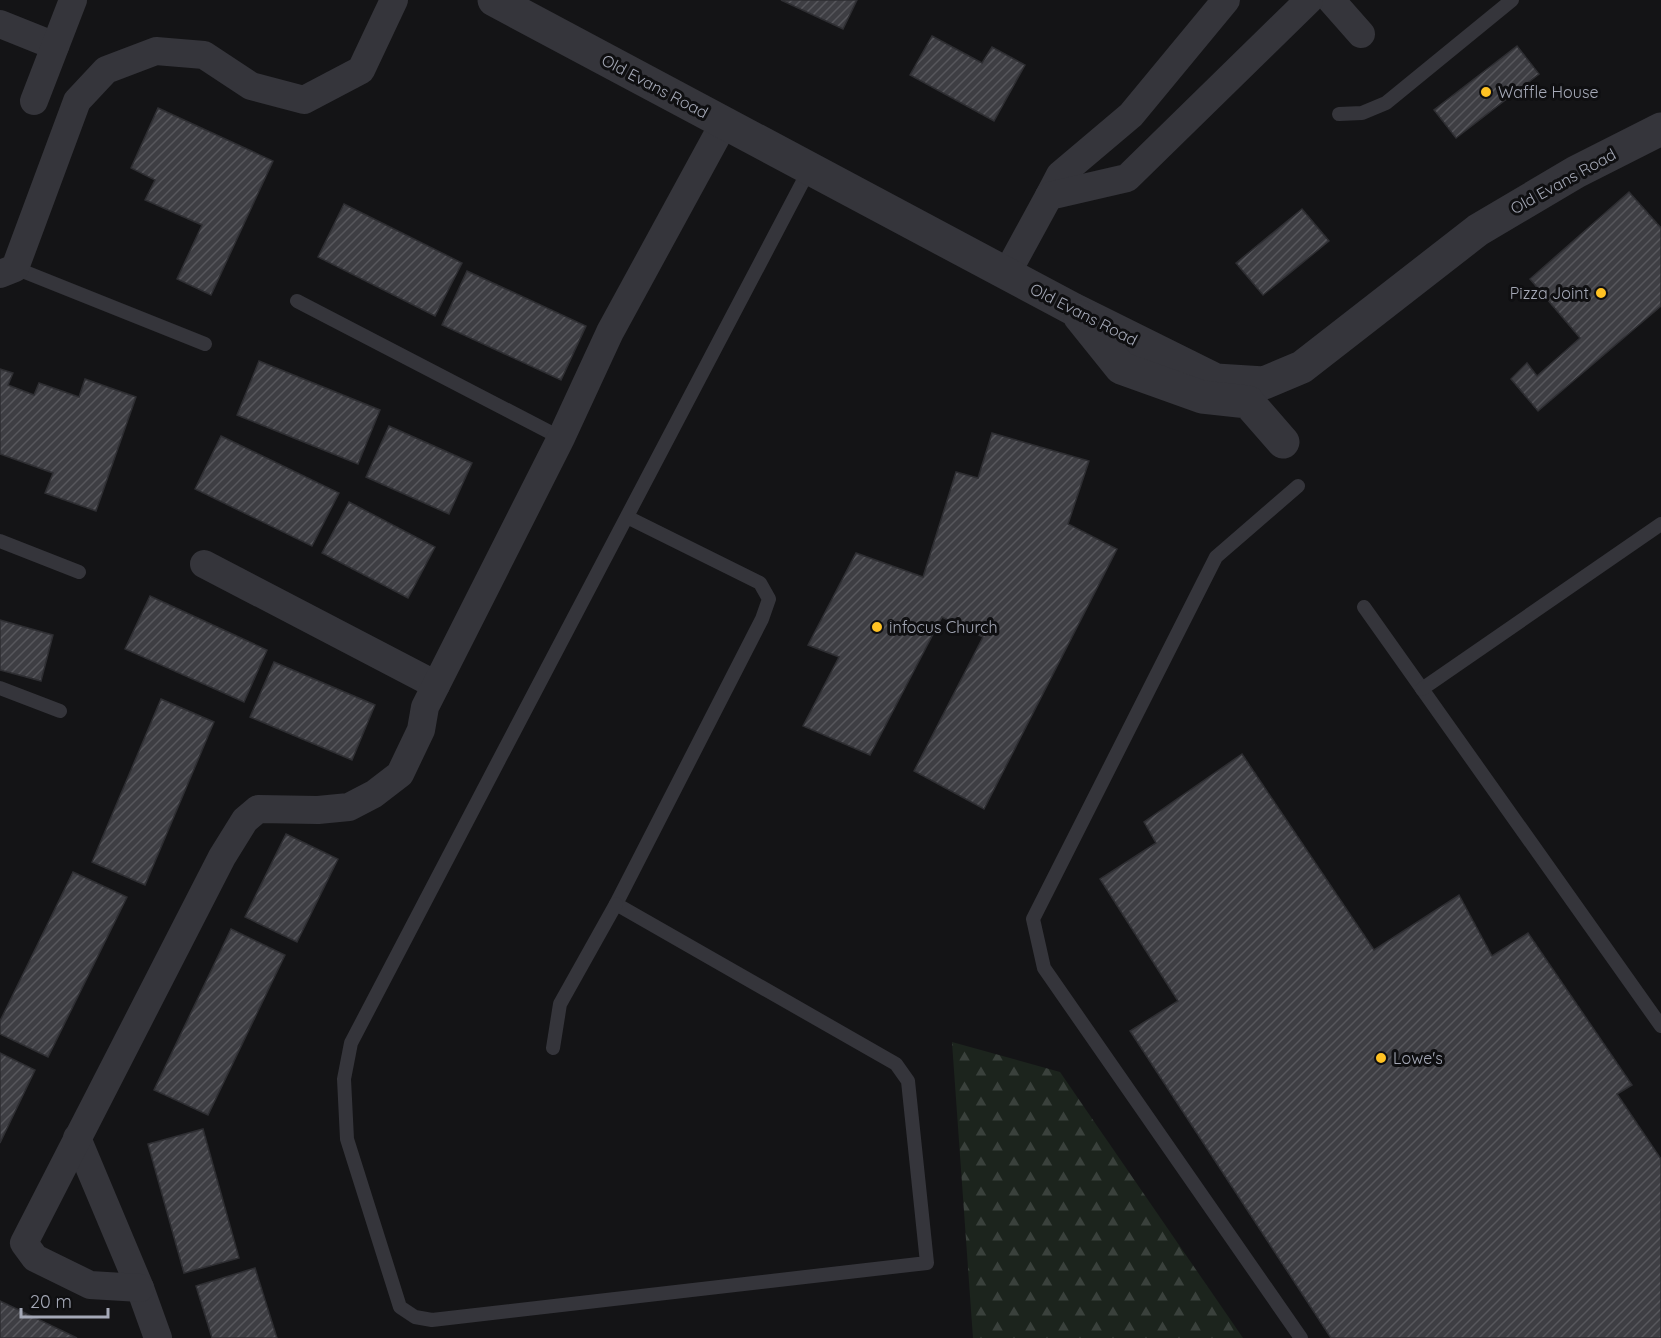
<svg xmlns="http://www.w3.org/2000/svg" width="1661" height="1338" viewBox="0 0 1661 1338" font-family="Quicksand,sans-serif">
  <style>
    .forest { fill: url(#forest-firs) }
    .building { fill: url(#building-hatch); stroke: #2e2e32; stroke-width: 1.5 }
    .lines { fill: none; stroke-linecap: round; stroke-linejoin: round }
    .service { stroke: #35353b; stroke-width: 14 }
    .minor { stroke: #35353b; stroke-width: 28 }
    .tertiary { stroke: #35353b; stroke-width: 33 }
    .poi-dot { fill: #ffc223; stroke: #0f0f11; stroke-width: 2 }
    .labels { text-anchor: middle; stroke-width: 6; stroke-linejoin: round; paint-order: stroke }
    .street-label { font-size: 16px; fill: #a5a9b7; stroke: #0f0f11 }
    .poi-label { font-size: 16px; fill: #a5a9b7; stroke: #0f0f11; text-anchor: start }
  </style>
  <defs>
    <pattern id="forest-firs" width="22" height="20" patternUnits="userSpaceOnUse" patternTransform="scale(1.5)"><rect width="22" height="20" fill="#1c241d"/><path d="M5 1l3.5 6h-7zM16 11l3.5 6h-7z" fill="#3a413c"/></pattern>
    <pattern id="building-hatch" width="6" height="6" patternUnits="userSpaceOnUse" patternTransform="scale(1.5)"><rect width="6" height="6" fill="#3e3e43"/><path d="M-1 1l2-2M0 6l6-6M5 7l2-2" fill="none" stroke="#57575c"/></pattern>
  </defs>
  <rect width="100%" height="100%" fill="#141416"/>
  <!-- forest -->
  <path class="forest" d="M 952,1042 L 1060,1072 L 1243,1338 L 973,1338 Z"/>
  <!-- building -->
  <g class="building">
    <path d="M 781,0 L 857,0 L 843,29 Z"/>
    <path d="M 932,36 L 982,63 L 992,47 L 1025,65 L 994,121 L 910,75 Z"/>
    <path d="M 1517,46 L 1539,74 L 1456,138 L 1434,110 Z"/>
    <path d="M 158,108 L 273,161 L 211,295 L 177,279 L 202,225 L 145,200 L 155,180 L 131,168 Z"/>
    <path d="M 1629,192 L 1661,228 L 1661,306 L 1538,411 L 1511,379 L 1527,363 L 1537,376 L 1580,338 L 1530,279 Z"/>
    <path d="M 344,204 L 462,263 L 435,316 L 318,257 Z"/>
    <path d="M 1302,209 L 1329,241 L 1263,295 L 1236,263 Z"/>
    <path d="M 467,271 L 586,326 L 561,380 L 442,325 Z"/>
    <path d="M 259,361 L 380,410 L 358,464 L 237,415 Z"/>
    <path d="M 0,369 L 13,373 L 8,385 L 34,395 L 39,383 L 79,397 L 85,379 L 136,397 L 96,511 L 45,493 L 53,473 L 0,454 Z"/>
    <path d="M 389,426 L 472,463 L 449,514 L 366,477 Z"/>
    <path d="M 992,433 L 1089,461 L 1068,524 L 1117,549 L 984,809 L 914,771 L 983,637 L 942,617 L 870,755 L 803,726 L 839,657 L 808,645 L 856,553 L 923,577 L 956,472 L 978,478 Z"/>
    <path d="M 221,436 L 339,493 L 312,546 L 195,489 Z"/>
    <path d="M 349,502 L 435,547 L 408,598 L 322,553 Z"/>
    <path d="M 150,596 L 267,650 L 244,702 L 125,649 Z"/>
    <path d="M 0,620 L 53,635 L 41,681 L 0,670 Z"/>
    <path d="M 274,662 L 375,705 L 352,760 L 250,717 Z"/>
    <path d="M 161,699 L 214,722 L 145,885 L 92,862 Z"/>
    <path d="M 1242,754 L 1374,950 L 1459,895 L 1492,956 L 1528,933 L 1632,1085 L 1617,1094 L 1661,1159 L 1661,1338 L 1331,1338 L 1130,1031 L 1178,1001 L 1100,879 L 1156,843 L 1144,822 Z"/>
    <path d="M 286,834 L 338,859 L 297,942 L 245,917 Z"/>
    <path d="M 73,872 L 127,897 L 48,1057 L 0,1034 L 0,1021 Z"/>
    <path d="M 231,929 L 285,955 L 208,1115 L 154,1090 Z"/>
    <path d="M 0,1053 L 35,1070 L 0,1143 Z"/>
    <path d="M 203,1129 L 239,1258 L 184,1273 L 148,1144 Z"/>
    <path d="M 255,1268 L 277,1338 L 212,1338 L 196,1286 Z"/>
    <path d="M 0,1301 L 77,1338 L 0,1338 Z"/>
  </g>
  <g class="lines">
    <!-- service -->
    <g class="service">
      <path d="M 1339,114 L 1362,113 L 1386,103 L 1512,0"/>
      <path d="M 15,268 L 205,344"/>
      <path d="M 297,301 L 561,438"/>
      <path d="M 1298,486 L 1216,557 L 1033,919 L 1044,968 L 1301,1338"/>
      <path d="M 627,517 L 760,583 L 769,599 L 762,619 L 616,904 L 896,1064 L 908,1081 L 927,1263 L 432,1320 L 415,1317 L 400,1307 L 347,1139 L 344,1079 L 351,1043 L 499,760 L 810,168"/>
      <path d="M 0,541 L 79,572"/>
      <path d="M 1364,607 L 1661,1026"/>
      <path d="M 0,688 L 60,711"/>
      <path d="M 1422,689 L 1661,524"/>
      <path d="M 553,1048 L 560,1004 L 616,904"/>
    </g>
    <!-- minor -->
    <g class="minor">
      <path d="M 1331,0 L 1361,34"/>
      <path d="M 0,24 L 55,46"/>
      <path d="M 34,101 L 73,0"/>
      <path d="M 1049,196 L 1060,175 L 1131,115 L 1226,0"/>
      <path d="M 1007,273 L 1049,196 L 1127,178 L 1309,0"/>
      <path d="M 0,274 L 15,268 L 77,101 L 106,70 L 156,51 L 204,55 L 251,86 L 304,100 L 361,70 L 394,0"/>
      <path d="M 204,564 L 436,685"/>
      <path d="M 77,1138 L 140,1288 L 158,1338"/>
      <path d="M 140,1288 L 90,1285 L 35,1258 L 24,1243 L 222,857 L 245,820 L 258,809 L 318,810 L 349,807 L 374,794 L 400,774 L 421,730 L 425,707 L 561,438 L 610,332 L 724,123"/>
    </g>
    <!-- tertiary -->
    <g class="tertiary">
      <path d="M 494,0 L 1073,309 L 1216,380 L 1264,383 L 1302,367 L 1478,230 L 1576,172 L 1661,129"/>
      <path d="M 1080,317 L 1121,368 L 1202,397 L 1248,402 L 1283,442"/>
    </g>
  </g>
  <!-- markers -->
  <g class="poi-dot">
    <circle cx="1486" cy="92" r="6"/>
    <circle cx="1601" cy="293" r="6"/>
    <circle cx="877" cy="627" r="6"/>
    <circle cx="1381" cy="1058" r="6"/>
  </g>
  <g class="labels">
    <!-- street labels -->
    <g class="street-label">
      <text transform="translate(655 86) rotate(28)" y="6">Old Evans Road</text>
      <text transform="translate(1563 181) rotate(-29)" y="6">Old Evans Road</text>
      <text transform="translate(1084 314) rotate(27)" y="6">Old Evans Road</text>
    </g>
    <!-- poi labels -->
    <g class="poi-label">
      <text x="1498" y="98">Waffle House</text>
      <text x="1589" y="299" text-anchor="end">Pizza Joint</text>
      <text x="889" y="633">infocus Church</text>
      <text x="1393" y="1064">Lowe's</text>
    </g>
  </g>
  <!-- scale -->
  <path d="M21 1308v9h87v-9" fill="none" stroke="#a5a9b7" stroke-width="3"/>
  <text x="30" y="1308" font-size="18" fill="#a5a9b7" stroke="#0f0f11" stroke-width="4.5" paint-order="stroke">20 m</text>
</svg>
